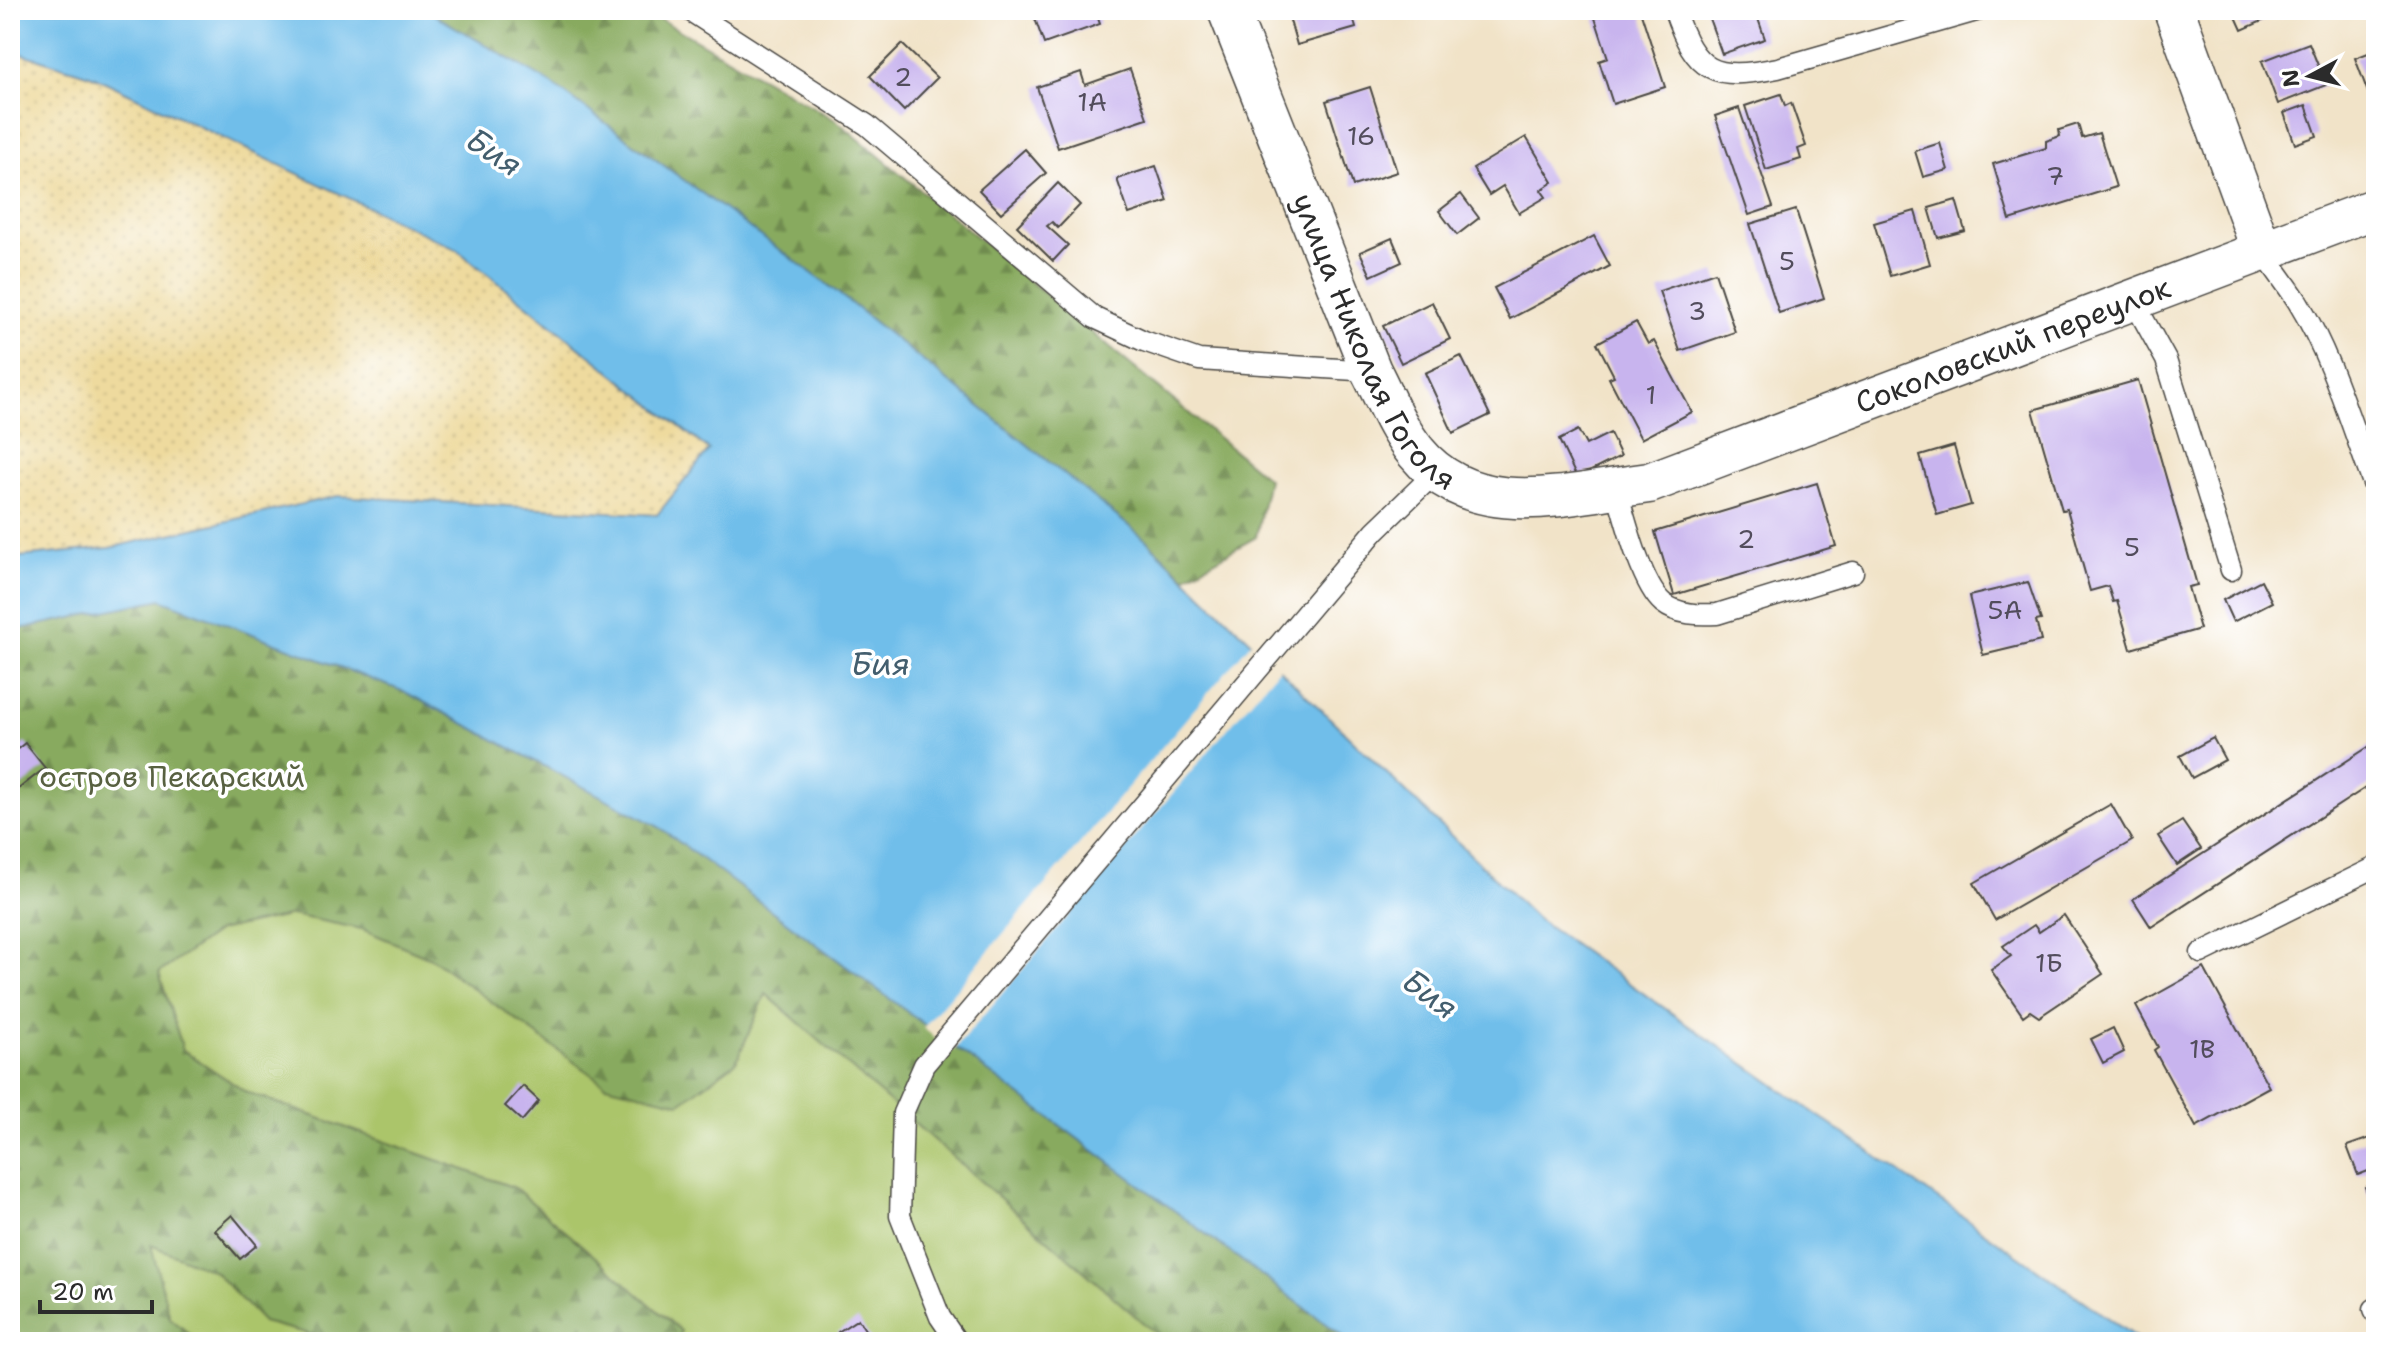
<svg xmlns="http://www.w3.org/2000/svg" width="2386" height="1352" viewBox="0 0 2386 1352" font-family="'Shantell Sans',sans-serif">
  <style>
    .grass { fill: #abc56b; stroke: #6b784b; stroke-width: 2 }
    .forest { fill: url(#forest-firs); stroke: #5a6a45; stroke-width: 2 }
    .sand { fill: url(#sand-dots); stroke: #8c8264; stroke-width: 2 }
    .water { fill: #6fbeea; stroke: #4d748a; stroke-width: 2 }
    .pier { fill: #f1e3c8 }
    .building { fill: #c8b4ee }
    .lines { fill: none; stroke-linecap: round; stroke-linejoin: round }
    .service-casing { stroke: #494743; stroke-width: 23 }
    .minor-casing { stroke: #494743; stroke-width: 43 }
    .service { stroke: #fff; stroke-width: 20 }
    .minor { stroke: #fff; stroke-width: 40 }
    .labels { text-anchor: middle; stroke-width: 7; stroke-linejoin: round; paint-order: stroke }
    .number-label { font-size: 26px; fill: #524d5c }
    .street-label { font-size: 30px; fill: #2b2b2b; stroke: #fff }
    .park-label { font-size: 30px; fill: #586141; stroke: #fff }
    .water-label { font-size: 32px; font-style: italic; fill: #435e6e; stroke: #fff }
  </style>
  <defs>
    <pattern id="forest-firs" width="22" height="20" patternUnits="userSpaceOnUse" patternTransform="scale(2)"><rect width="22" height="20" fill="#88aa5f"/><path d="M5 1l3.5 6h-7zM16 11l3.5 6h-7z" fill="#6f8b4f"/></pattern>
    <pattern id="sand-dots" width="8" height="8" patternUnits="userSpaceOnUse" patternTransform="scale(2)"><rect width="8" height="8" fill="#eeda9e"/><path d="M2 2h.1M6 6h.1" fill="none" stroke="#cb8" stroke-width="1.8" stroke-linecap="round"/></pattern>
  </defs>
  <rect width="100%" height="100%" fill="#fff"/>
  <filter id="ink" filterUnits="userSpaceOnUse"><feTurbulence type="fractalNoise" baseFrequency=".0125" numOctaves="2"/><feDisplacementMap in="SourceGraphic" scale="16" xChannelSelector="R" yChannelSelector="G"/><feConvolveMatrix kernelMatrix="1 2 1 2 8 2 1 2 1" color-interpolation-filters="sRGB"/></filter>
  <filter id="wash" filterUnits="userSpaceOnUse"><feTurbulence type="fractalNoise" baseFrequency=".006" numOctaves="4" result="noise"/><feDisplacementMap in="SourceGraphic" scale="32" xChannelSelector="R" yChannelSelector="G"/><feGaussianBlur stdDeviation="1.8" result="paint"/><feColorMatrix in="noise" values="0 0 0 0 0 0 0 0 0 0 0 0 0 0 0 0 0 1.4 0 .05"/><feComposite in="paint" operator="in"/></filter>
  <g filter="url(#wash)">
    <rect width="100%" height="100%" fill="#f1e3c8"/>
    <!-- grass -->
    <g class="grass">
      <path d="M 292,915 L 362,929 L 431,958 L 606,1085 L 736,1062 L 765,993 L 1156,1334 L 1170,1342 L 676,1342 L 681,1331 L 515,1188 L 246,1092 L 183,1050 L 159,973 L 218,931 Z"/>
      <path d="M 150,1244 L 214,1271 L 263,1322 L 341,1342 L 199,1342 L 170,1318 Z"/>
    </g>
    <!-- forest -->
    <g class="forest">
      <path d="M 426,10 L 644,10 L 837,121 L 1268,479 L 1256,537 L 1185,577 L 1145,539 L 828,285 L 552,84 Z"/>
      <path d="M 161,599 L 405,692 L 659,827 L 1351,1342 L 1170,1342 L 1156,1334 L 766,994 L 736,1062 L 680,1103 L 606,1085 L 431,958 L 362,929 L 292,915 L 218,931 L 159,973 L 183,1050 L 246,1092 L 515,1188 L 681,1331 L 676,1342 L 341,1342 L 263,1322 L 214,1271 L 151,1245 L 170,1318 L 199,1342 L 10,1342 L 10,631 Z"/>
    </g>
    <!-- sand -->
    <path class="sand" d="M 10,50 L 93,76 L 456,249 L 709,450 L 657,515 L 338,496 L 109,548 L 10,558 Z"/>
    <!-- water -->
    <path class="water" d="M 10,10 L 426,10 L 552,84 L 828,285 L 1145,539 L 1537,919 L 2142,1342 L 1351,1342 L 659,827 L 405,692 L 161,599 L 10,631 L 10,558 L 109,548 L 338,496 L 657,515 L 709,450 L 456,249 L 93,76 L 10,50 Z"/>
    <!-- pier -->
    <path class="pier" d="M 1254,639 L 1282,665 L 953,1051 L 923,1028 Z"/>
    <g id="blocks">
      <!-- building -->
      <g class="building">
        <path d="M 1032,10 L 1095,10 L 1100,24 L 1044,44 Z"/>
        <path d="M 1287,10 L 1351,10 L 1356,28 L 1297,45 Z"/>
        <path d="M 1619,10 L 1640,10 L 1665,87 L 1613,104 L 1599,61 L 1608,58 L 1595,18 Z"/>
        <path d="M 1706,10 L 1755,10 L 1765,39 L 1722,54 Z"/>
        <path d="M 2233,10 L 2265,10 L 2269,18 L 2242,30 Z"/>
        <path d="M 2309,43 L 2326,85 L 2278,104 L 2262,61 Z"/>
        <path d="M 902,44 L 937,78 L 904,111 L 870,76 Z"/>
        <path d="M 2376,50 L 2376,101 L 2372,103 L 2355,58 Z"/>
        <path d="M 1130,69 L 1147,118 L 1058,148 L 1037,87 L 1081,72 L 1085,85 Z"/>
        <path d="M 1370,87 L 1397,172 L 1353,186 L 1326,101 Z"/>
        <path d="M 1781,94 L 1785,106 L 1791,103 L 1806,146 L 1798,149 L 1801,159 L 1766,170 L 1745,106 Z"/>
        <path d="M 2306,105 L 2317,136 L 2295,144 L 2284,113 Z"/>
        <path d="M 1739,108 L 1773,207 L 1749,215 L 1715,116 Z"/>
        <path d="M 2078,124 L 2082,138 L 2099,133 L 2116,187 L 2010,220 L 1993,164 L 2046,148 L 2046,141 L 2060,136 L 2059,130 Z"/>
        <path d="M 1526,137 L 1553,182 L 1541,190 L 1546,197 L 1519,213 L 1503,186 L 1489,195 L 1473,169 Z"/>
        <path d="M 1940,143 L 1948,170 L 1923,177 L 1915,151 Z"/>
        <path d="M 1025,149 L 1046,173 L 1001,213 L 979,190 Z"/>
        <path d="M 1156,166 L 1168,201 L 1129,214 L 1117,179 Z"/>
        <path d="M 1058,183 L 1080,205 L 1058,228 L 1052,222 L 1047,226 L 1068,245 L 1053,261 L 1017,226 Z"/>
        <path d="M 1461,194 L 1479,218 L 1457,235 L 1439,211 Z"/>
        <path d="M 1956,200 L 1965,231 L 1938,238 L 1929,208 Z"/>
        <path d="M 1796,210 L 1824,298 L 1779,313 L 1750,224 Z"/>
        <path d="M 1915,211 L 1930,264 L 1890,276 L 1874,223 Z"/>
        <path d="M 1594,236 L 1610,266 L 1510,319 L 1494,288 Z"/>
        <path d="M 1392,238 L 1402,262 L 1371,276 L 1360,252 Z"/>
        <path d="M 1715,272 L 1735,332 L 1680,351 L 1659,291 Z"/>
        <path d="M 1432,302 L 1450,339 L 1401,363 L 1383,326 Z"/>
        <path d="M 1636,322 L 1648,344 L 1654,341 L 1692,412 L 1641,439 L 1609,378 L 1614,376 L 1597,343 Z"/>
        <path d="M 1461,356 L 1490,415 L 1453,433 L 1425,373 Z"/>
        <path d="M 2138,380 L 2197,585 L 2188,587 L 2200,629 L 2131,649 L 2117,601 L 2113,602 L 2108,586 L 2090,591 L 2067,509 L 2062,510 L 2033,410 Z"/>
        <path d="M 1578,430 L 1586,445 L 1610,433 L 1621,456 L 1577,478 L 1559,440 Z"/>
        <path d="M 1954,446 L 1971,505 L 1937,515 L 1920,456 Z"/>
        <path d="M 1817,483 L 1836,546 L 1674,595 L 1655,532 Z"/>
        <path d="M 2261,580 L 2272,602 L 2233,622 L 2223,600 Z"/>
        <path d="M 2028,582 L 2041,620 L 2036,621 L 2041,641 L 1983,655 L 1969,596 Z"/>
        <path d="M 2213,738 L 2225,760 L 2192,778 L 2180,756 Z"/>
        <path d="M 2376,742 L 2376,781 L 2151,927 L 2133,899 Z"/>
        <path d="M 25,743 L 45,768 L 17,790 L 10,782 L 10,755 Z"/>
        <path d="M 2111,804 L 2132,841 L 1995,920 L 1974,883 Z"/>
        <path d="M 2182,821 L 2201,849 L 2177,865 L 2158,836 Z"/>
        <path d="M 2064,915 L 2103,974 L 2039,1017 L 2030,1011 L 2023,1016 L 1991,970 L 2011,956 L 2003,946 L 2034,925 L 2039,932 Z"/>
        <path d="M 2204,968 L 2269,1087 L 2196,1127 L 2154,1050 L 2158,1047 L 2136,1006 Z"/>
        <path d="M 2113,1028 L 2124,1052 L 2103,1063 L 2091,1039 Z"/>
        <path d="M 523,1086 L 539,1101 L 522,1121 L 505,1106 Z"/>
        <path d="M 2376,1136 L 2376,1168 L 2358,1175 L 2347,1146 Z"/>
        <path d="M 2376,1183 L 2376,1216 L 2365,1187 Z"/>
        <path d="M 232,1215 L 257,1245 L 240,1259 L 215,1230 Z"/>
        <path d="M 858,1319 L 871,1339 L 866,1342 L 845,1342 L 838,1332 Z"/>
      </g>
    </g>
  </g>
  <g filter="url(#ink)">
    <use href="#blocks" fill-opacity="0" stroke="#494743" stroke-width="2"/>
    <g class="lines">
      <!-- service casing -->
      <g class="service-casing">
        <g id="service">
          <path d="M 689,10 L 867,125 L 1095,318 L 1144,341 L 1199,360 L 1371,371"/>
          <path d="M 1674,10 C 1696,73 1713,81 1778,68 L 1980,10"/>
          <path d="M 2262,251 C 2274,268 2287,285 2298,302 C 2333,359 2352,429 2376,491"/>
          <path d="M 2133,300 L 2166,360 L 2231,570"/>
          <path d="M 1616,487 C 1624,515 1641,585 1663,603 C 1678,615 1699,615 1717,614 L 1853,572"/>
          <path d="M 2201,953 L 2376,867"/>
          <path d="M 2374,1309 L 2376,1313"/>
          <path d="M 957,1342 L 940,1317 L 900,1216 L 903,1113 L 924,1065 L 1375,531 L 1435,473"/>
        </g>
      </g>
      <!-- minor casing -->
      <g class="minor-casing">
        <g id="minor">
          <path id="s1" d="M 1228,10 L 1371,371 C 1385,398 1397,429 1416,452 C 1475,524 1570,493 1649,483 L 2376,208"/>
          <path d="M 2174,10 L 2262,251"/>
        </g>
      </g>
      <!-- service -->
      <use href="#service" class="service"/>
      <!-- minor -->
      <use href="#minor" class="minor"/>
    </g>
  </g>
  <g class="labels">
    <!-- number labels -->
    <g class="number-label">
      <text x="903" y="86">2</text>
      <text x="1092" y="111">1А</text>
      <text x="1361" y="145">16</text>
      <text x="2055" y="185">7</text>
      <text x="1787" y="270">5</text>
      <text x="1697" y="320">3</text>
      <text x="1651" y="404">1</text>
      <text x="1746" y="548">2</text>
      <text x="2132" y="556">5</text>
      <text x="2005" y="619">5А</text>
      <text x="2049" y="972">1Б</text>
      <text x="2202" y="1058">1В</text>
    </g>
    <!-- street labels -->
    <g class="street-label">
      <text dy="10" stroke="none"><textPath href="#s1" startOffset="364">улица Николая Гоголя</textPath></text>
      <text dy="10" stroke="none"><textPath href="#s1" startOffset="1118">Соколовский переулок</textPath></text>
    </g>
    <!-- park labels -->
    <g class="park-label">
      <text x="172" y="787">остров Пекарский</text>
    </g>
    <!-- water labels -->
    <g class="water-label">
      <text transform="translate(494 152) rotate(34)" y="11">Бия</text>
      <text x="880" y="675">Бия</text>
      <text transform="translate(1430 994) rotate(37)" y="11">Бия</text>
    </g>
  </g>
  <!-- margin -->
  <rect width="2386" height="1352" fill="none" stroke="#fff" stroke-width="40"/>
  <!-- north arrow -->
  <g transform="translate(2310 76) rotate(263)" stroke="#ffffff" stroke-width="6" paint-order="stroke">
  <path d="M0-6L14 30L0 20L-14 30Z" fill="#2b2b2b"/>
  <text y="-12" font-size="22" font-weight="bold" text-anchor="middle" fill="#2b2b2b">N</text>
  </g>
  <!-- scale -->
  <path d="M40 1300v12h112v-12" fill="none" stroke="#2b2b2b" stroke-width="4"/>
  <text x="52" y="1300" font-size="24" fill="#2b2b2b" stroke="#ffffff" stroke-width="6" paint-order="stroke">20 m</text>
</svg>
